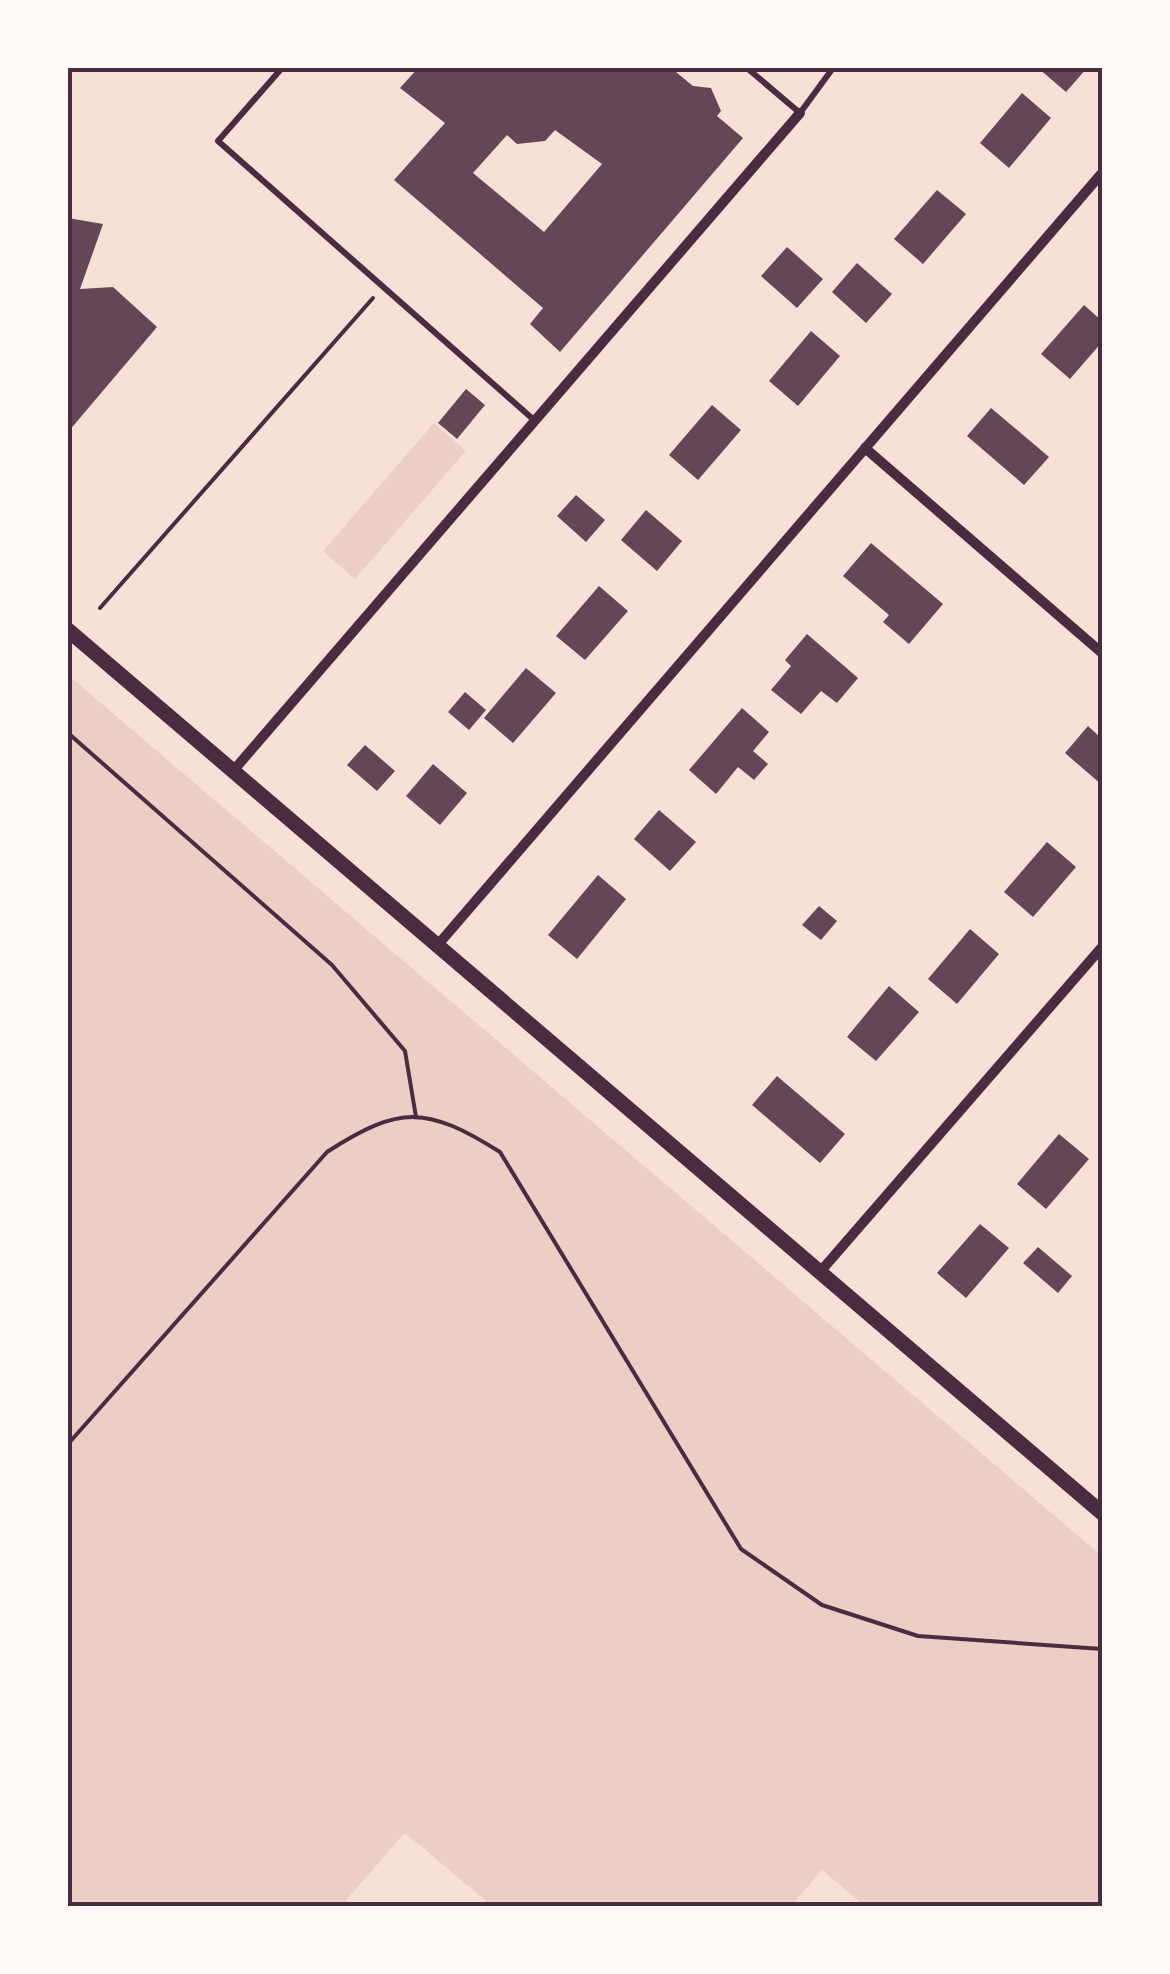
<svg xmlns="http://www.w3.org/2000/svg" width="1170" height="1974" viewBox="0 0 1170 1974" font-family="'Titillium Web',sans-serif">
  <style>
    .green { fill: #ebcfc5 }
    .building { fill: #644757; fill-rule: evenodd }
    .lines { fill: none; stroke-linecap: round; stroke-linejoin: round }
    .path { stroke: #4a2c40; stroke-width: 4 }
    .service { stroke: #4a2c40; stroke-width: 6 }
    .minor { stroke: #4a2c40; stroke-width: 10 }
    .tertiary { stroke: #4a2c40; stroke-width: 15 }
    .neatline { fill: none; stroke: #4a2c40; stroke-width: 4 }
  </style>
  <rect width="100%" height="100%" fill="#f7e1d7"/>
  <!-- green -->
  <g class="green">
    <path d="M 434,423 L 466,451 L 355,579 L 323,551 Z"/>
    <path d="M 68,675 L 1102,1556 L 1102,1906 L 865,1906 L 822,1870 L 791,1906 L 492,1906 L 405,1833 L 341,1906 L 68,1906 Z"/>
  </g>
  <!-- building -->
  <g class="building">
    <path d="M 418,68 L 671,68 L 693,86 L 711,88 L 721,111 L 717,116 L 743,138 L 560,352 L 530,324 L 543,308 L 394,180 L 445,123 L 400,88 ZM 555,130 L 602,164 L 544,232 L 473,173 L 507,135 L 517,144 L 545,141 Z"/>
    <path d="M 1038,68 L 1087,68 L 1066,92 Z"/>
    <path d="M 1022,93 L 1051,118 L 1009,168 L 980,143 Z"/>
    <path d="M 937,190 L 966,214 L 923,264 L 894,239 Z"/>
    <path d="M 68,218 L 103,224 L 80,289 L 113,287 L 157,327 L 68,432 Z"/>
    <path d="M 787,247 L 823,279 L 797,308 L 761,276 Z"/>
    <path d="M 857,263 L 892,294 L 866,323 L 832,292 Z"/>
    <path d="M 1084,305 L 1102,321 L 1102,342 L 1070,379 L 1041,354 Z"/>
    <path d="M 811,331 L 840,356 L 798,406 L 769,381 Z"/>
    <path d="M 466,389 L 485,405 L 457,439 L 438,423 Z"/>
    <path d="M 712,405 L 741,430 L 698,480 L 669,455 Z"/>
    <path d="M 991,408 L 1049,457 L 1024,485 L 967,436 Z"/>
    <path d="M 576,495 L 605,520 L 586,542 L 557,516 Z"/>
    <path d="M 646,510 L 682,541 L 657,571 L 621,540 Z"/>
    <path d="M 871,543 L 943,604 L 909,644 L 883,622 L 889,615 L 843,576 Z"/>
    <path d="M 599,586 L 628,611 L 585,660 L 556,636 Z"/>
    <path d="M 807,634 L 858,678 L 837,703 L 821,691 L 801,714 L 771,690 L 791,666 L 785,660 Z"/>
    <path d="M 526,668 L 556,693 L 513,743 L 484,718 Z"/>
    <path d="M 465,692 L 486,710 L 469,730 L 448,712 Z"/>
    <path d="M 742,708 L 769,732 L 753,751 L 768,764 L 754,780 L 738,767 L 716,794 L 689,770 Z"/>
    <path d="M 1088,726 L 1102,739 L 1102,785 L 1065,753 Z"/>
    <path d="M 365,745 L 395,771 L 377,791 L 347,765 Z"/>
    <path d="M 433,764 L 467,793 L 440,825 L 406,796 Z"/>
    <path d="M 659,810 L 696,842 L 670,871 L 634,839 Z"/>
    <path d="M 1047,842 L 1076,867 L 1033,917 L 1004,892 Z"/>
    <path d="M 598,875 L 626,899 L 577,959 L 548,935 Z"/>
    <path d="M 819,906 L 837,921 L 821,940 L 802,925 Z"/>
    <path d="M 970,929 L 999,954 L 957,1004 L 928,979 Z"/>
    <path d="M 889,986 L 919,1012 L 876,1061 L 847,1037 Z"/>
    <path d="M 777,1076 L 845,1134 L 820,1163 L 752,1105 Z"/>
    <path d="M 1059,1134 L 1089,1159 L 1046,1209 L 1017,1184 Z"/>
    <path d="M 980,1224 L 1009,1248 L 966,1298 L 937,1273 Z"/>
    <path d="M 1038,1247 L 1072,1276 L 1058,1293 L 1023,1263 Z"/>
  </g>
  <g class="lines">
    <!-- path -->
    <g class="path">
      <path d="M 333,68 L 334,68"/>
      <path d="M 100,608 L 373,298"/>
      <path d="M 68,733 L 332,965 L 405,1051 L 416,1117"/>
      <path d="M 68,1444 L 327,1152 C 400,1105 427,1106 500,1152 L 741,1549 L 822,1605 L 918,1636 L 1102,1649"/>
    </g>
    <!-- service -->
    <g class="service">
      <path d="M 282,68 L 218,141 L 534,420"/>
      <path d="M 747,68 L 800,113 L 833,68"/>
    </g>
    <!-- minor -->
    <g class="minor">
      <path d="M 865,448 L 1102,653"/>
      <path d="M 233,771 L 800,113"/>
      <path d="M 436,947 L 1102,173"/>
      <path d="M 820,1272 L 1102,947"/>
    </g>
    <!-- tertiary -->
    <path class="tertiary" d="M 68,630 L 1102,1513"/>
  </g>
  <!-- border -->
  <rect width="1170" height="1974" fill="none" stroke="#fffaf5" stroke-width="140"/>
  <rect x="70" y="70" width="1030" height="1834" class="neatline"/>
</svg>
